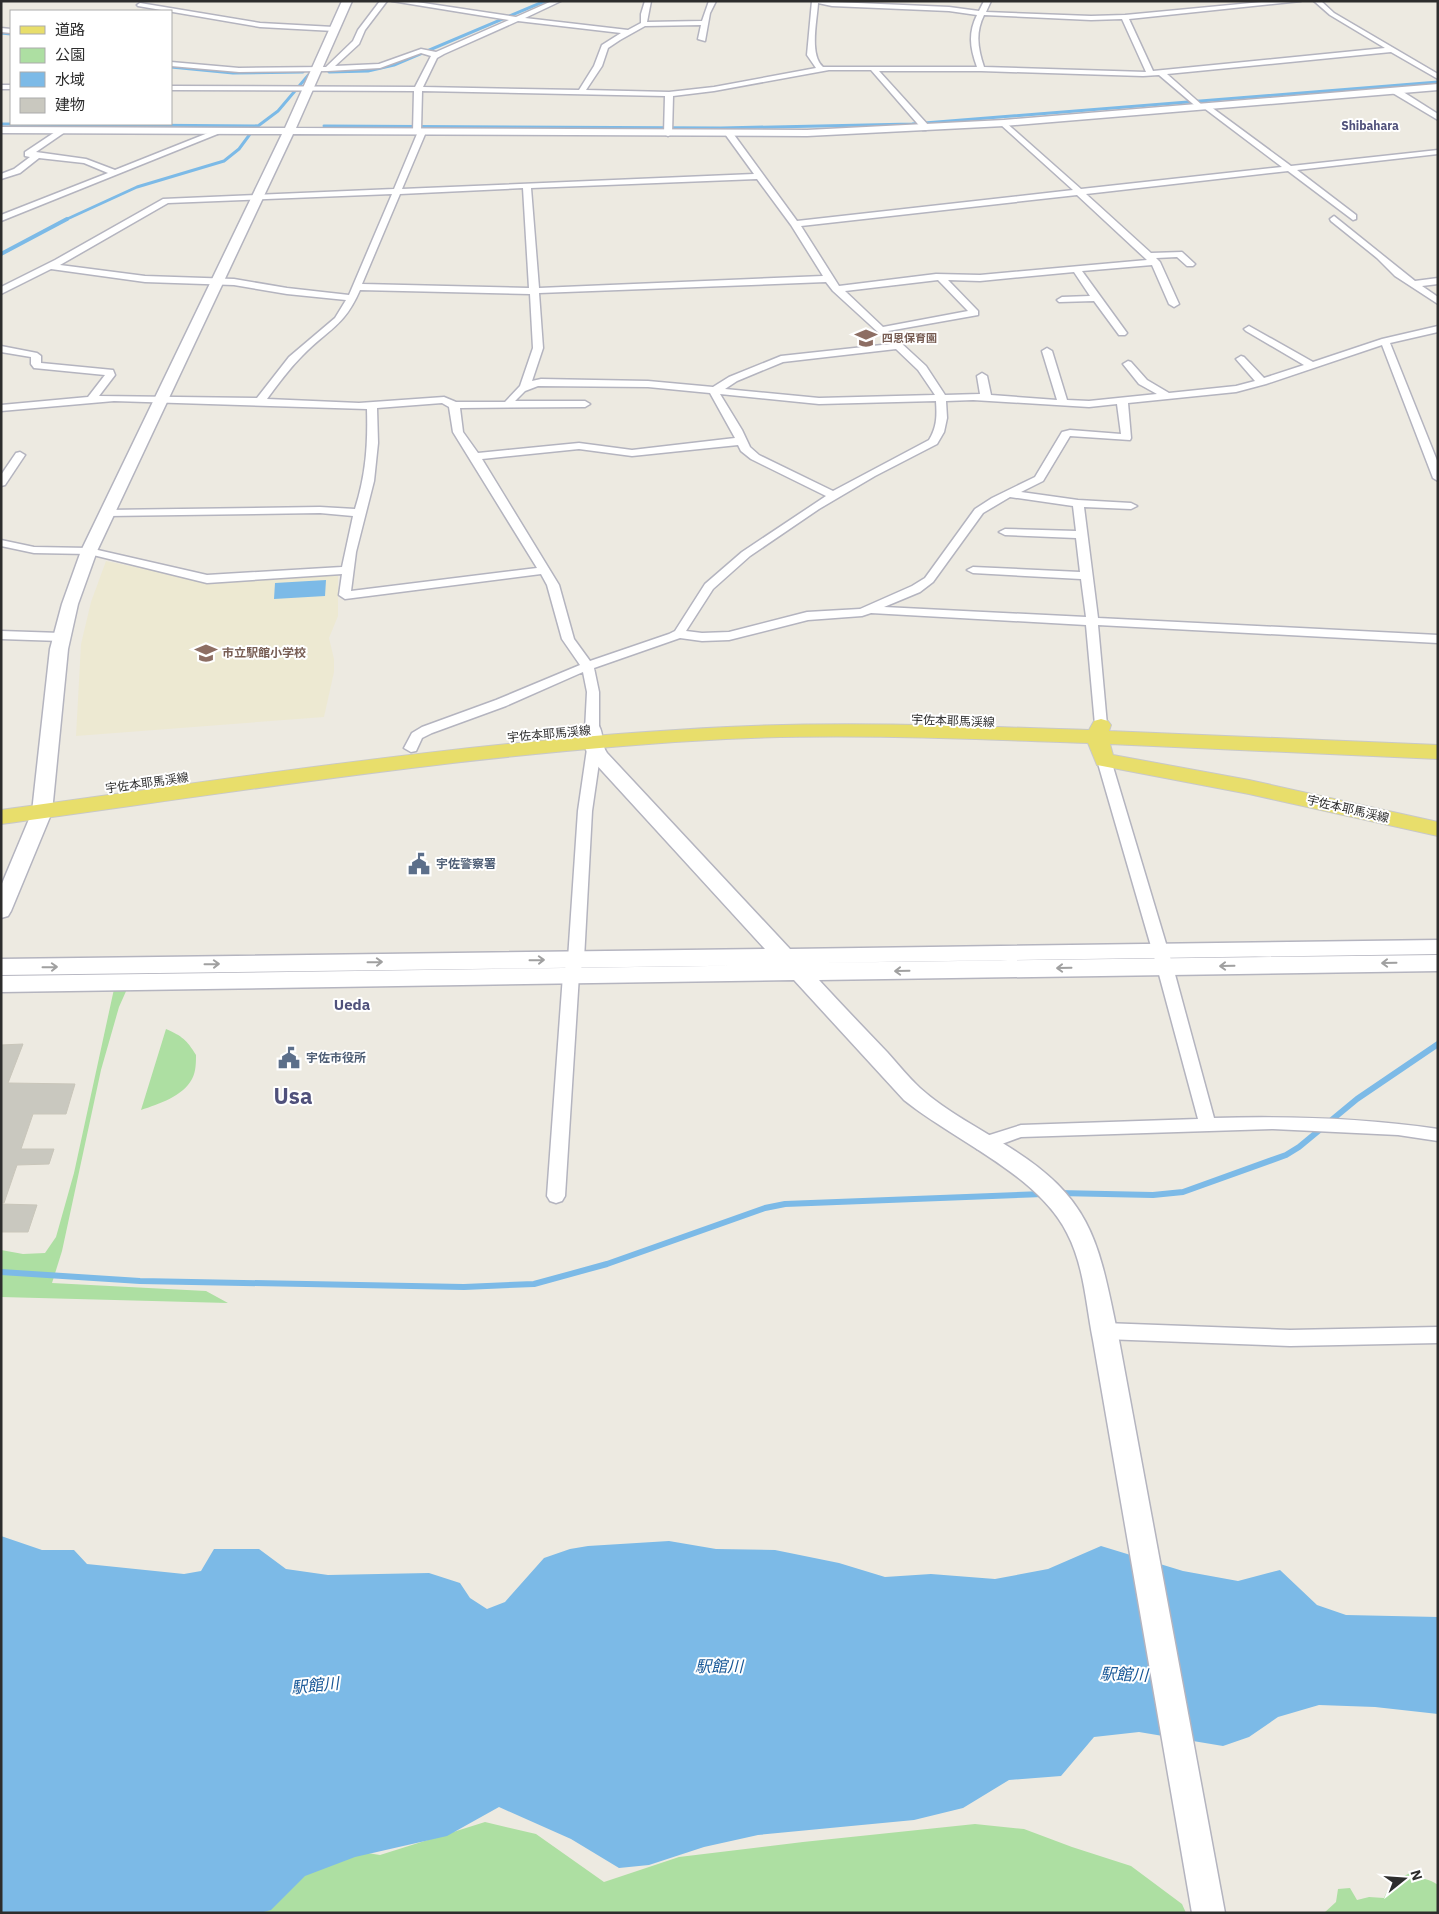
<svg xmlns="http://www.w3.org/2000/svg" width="1439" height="1914" viewBox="0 0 1439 1914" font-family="'IBM Plex Sans','Noto Sans JP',sans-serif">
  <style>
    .education { fill: #ede9d2 }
    .green { fill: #addfa2 }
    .water { fill: #7cbae7 }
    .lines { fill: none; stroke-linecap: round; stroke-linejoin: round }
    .stream-far2 { stroke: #7cbae7; stroke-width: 3 }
    .stream-far1 { stroke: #7cbae7; stroke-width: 4 }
    .stream { stroke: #7cbae7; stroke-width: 6 }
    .building { fill: #c9c8bf; stroke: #c9c6ba }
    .street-casing { stroke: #b4b4bf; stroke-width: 3 }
    .secondary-casing { stroke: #b4b4bf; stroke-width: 3 }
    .primary-casing { stroke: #c8c8c8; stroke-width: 2 }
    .street { fill: #fff; fill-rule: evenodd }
    .secondary { fill: #fff; fill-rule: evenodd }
    .primary { fill: #e8de6b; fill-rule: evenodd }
    .oneway { stroke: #a0a0a0 }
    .labels { text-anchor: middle; stroke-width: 4; stroke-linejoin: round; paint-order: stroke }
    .far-education-label { font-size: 11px; font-weight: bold; fill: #785e54; stroke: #fff; text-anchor: start }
    .far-quarter-label { font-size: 12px; font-weight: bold; fill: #50517b; stroke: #fff }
    .education-label { font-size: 12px; font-weight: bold; fill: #785e54; stroke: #fff; text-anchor: start }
    .street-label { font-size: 12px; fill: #2d2d2d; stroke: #fff }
    .service-label { font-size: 12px; font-weight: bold; fill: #4e5e75; stroke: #fff; text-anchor: start }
    .quarter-label { font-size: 15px; font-weight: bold; fill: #50517b; stroke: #fff }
    .near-water-label { font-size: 16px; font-style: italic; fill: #175797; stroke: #fff }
    .town-label { font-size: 22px; font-weight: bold; fill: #50517b; stroke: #fff }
  </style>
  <rect width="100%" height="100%" fill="#edeae1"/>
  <!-- education -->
  <path class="education" d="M 106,561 L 214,583 L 338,575 L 338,616 L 329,638 L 334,659 L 334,672 L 324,717 L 76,736 L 81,644 L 91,602 Z"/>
  <!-- green -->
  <g class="green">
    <path d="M 114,989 L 127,989 L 119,1007 L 101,1070 L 62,1251 L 52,1283 L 206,1291 L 228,1303 L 1,1297 L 1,1250 L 23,1254 L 45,1253 L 56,1237 L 74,1173 Z"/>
    <path d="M 166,1029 C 182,1036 187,1040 196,1055 C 196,1062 196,1072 192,1079 C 183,1096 159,1104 141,1110 Z"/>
    <path d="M 485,1822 L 536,1834 L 604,1882 L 679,1857 L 803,1842 L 975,1824 L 1024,1829 L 1072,1847 L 1131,1866 L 1182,1904 L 1186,1913 L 236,1913 L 308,1868 L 355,1851 L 380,1855 Z"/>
    <path d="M 1410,1873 C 1419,1879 1429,1878 1438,1885 L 1438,1913 L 1324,1913 L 1336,1902 L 1338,1889 L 1350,1888 L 1357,1900 L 1369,1897 L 1384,1898 C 1389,1885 1398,1879 1410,1873 Z"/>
  </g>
  <!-- water -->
  <g class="water">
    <path d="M 326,580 L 325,596 L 274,599 L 275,583 Z"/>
    <path d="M 1,1536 L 42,1550 L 74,1550 L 87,1564 L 184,1574 L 201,1571 L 214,1549 L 259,1549 L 286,1569 L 328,1575 L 429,1573 L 460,1583 L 470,1598 L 487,1609 L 505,1602 L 544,1558 L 570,1549 L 588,1546 L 669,1541 L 716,1549 L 775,1550 L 839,1563 L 885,1577 L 931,1574 L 995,1579 L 1048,1569 L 1101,1546 L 1183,1571 L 1238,1581 L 1280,1570 L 1317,1605 L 1346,1615 L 1438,1617 L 1438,1714 L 1375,1707 L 1319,1705 L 1278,1717 L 1249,1737 L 1223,1746 L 1139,1732 L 1094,1737 L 1061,1776 L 1009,1780 L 963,1808 L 914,1820 L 758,1835 L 704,1847 L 649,1865 L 619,1868 L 571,1839 L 499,1807 L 447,1836 L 355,1857 L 305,1876 L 271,1910 L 260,1913 L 1,1913 Z"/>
  </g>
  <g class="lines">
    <!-- stream-far2 -->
    <g class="stream-far2">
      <path d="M 1,33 L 11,34"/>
      <path d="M 171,67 L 233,73 L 303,72"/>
      <path d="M 329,72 L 368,71 L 394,65 L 545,1"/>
      <path d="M 1,124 L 257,126"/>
      <path d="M 258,126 L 278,111 L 311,72"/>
      <path d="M 324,126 L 721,128 L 912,124 L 1438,82"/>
      <path d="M 65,220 L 137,187 L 224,161 L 239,149 L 256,126"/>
    </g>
    <!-- stream-far1 -->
    <path class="stream-far1" d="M 1,254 L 67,219"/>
    <!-- stream -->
    <g class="stream">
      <path d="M 1058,1193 L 1153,1195 L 1183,1192 L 1286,1155 L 1299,1147 L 1357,1099 L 1438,1044"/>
      <path d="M 1,1272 L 140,1281 L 464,1287 L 534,1284 L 607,1264 L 765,1208 L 785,1204 L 1043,1194"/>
    </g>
  </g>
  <!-- building -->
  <g class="building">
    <path d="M 23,1044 L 8,1083 L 75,1084 L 66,1114 L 33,1114 L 21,1149 L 54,1149 L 49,1164 L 17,1165 L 4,1203 L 1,1203 L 1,1045 Z"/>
    <path d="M 1,1204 L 37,1205 L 28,1232 L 1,1232 Z"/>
  </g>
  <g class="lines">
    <!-- street casing -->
    <g class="street-casing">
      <g id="street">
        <path d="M 380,1 L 387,1 L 365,30 L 359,44 L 335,66 L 379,64 L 421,49 L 436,52 L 509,20 L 392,1 L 410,1 L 516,17 L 552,1 L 561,1 L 525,18 L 628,30 L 641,23 L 641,14 L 645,1 L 651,1 L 647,22 L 702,21 L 709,1 L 716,1 L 710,13 L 705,41 L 698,39 L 701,25 L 645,26 L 620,40 L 608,48 L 602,66 L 586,90 L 669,92 L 714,87 L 816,68 L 807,55 L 812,1 L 949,7 L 979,11 L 984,1 L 991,1 L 986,12 L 1091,16 L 1125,15 L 1273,1 L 1301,1 L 1129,19 L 1153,71 L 1385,48 L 1330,15 L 1314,1 L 1321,1 L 1334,13 L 1438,74 L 1438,79 L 1391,52 L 1167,74 L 1202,105 L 1203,107 L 1199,109 L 1159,75 L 1143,76 L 981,71 L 879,71 L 929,126 L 930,128 L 926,130 L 923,130 L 871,70 L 829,70 L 714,91 L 673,96 L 672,134 L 668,136 L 664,134 L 665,96 L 422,91 L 421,130 L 426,132 L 402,189 L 754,174 L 725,134 L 729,132 L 732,132 L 797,221 L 1073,190 L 1001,125 L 1001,121 L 1004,121 L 1081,189 L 1282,167 L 1204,108 L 1203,106 L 1207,104 L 1291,166 L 1438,150 L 1438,154 L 1297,170 L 1356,215 L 1356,219 L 1353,220 L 1288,171 L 1086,194 L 1151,253 L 1182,252 L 1195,264 L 1193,266 L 1187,266 L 1177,257 L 1156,258 L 1160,262 L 1179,304 L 1174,307 L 1169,304 L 1152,265 L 1082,271 L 1127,333 L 1125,335 L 1119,335 L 1094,301 L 1059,302 L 1057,300 L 1062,297 L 1090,296 L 1074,272 L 980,281 L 948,280 L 978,311 L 978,315 L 888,331 L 926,366 L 945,395 L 980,394 L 977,376 L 982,373 L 987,376 L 991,395 L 1057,400 L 1042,351 L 1047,348 L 1052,351 L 1067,400 L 1089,401 L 1157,394 L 1139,384 L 1123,364 L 1128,361 L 1131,362 L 1147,380 L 1169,393 L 1236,386 L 1255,381 L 1236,359 L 1241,356 L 1244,357 L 1264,378 L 1304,365 L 1246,331 L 1244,329 L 1249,326 L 1313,362 L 1382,339 L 1438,326 L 1438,332 L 1390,343 L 1438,463 L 1438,481 L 1433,478 L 1382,345 L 1266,384 L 1236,392 L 1128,403 L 1131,438 L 1130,440 L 1070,436 L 1043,481 L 1021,492 L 1078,500 L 1131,503 L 1137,506 L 1131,509 L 1084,507 L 1098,618 L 1438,635 L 1438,643 L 1098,625 L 1107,725 L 1101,729 L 1095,725 L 1086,625 L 871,613 L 862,616 L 808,620 L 729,640 L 702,641 L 680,638 L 594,668 L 599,692 L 599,730 L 597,733 L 587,733 L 585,730 L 587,692 L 583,672 L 506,706 L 432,733 L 422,738 L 416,751 L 411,752 L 404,748 L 412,733 L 422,727 L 496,700 L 580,665 L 562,639 L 547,585 L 541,574 L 345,599 L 339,595 L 342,574 L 207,583 L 89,554 L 34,553 L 1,546 L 1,540 L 34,547 L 89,548 L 207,575 L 342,567 L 353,516 L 320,513 L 107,516 L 101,513 L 107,510 L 320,507 L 355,509 C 366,474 368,445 367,409 L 114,401 L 1,411 L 1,405 L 88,397 L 105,375 L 34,368 L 31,364 L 31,357 L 1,352 L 1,346 L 37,353 L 41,356 L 41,363 L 113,370 L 115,375 L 99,396 L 257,398 L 289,357 L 335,318 L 346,300 L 287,294 L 234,285 L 145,282 L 51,269 L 1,294 L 1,287 L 55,260 L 163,199 L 394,189 L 417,134 L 413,132 L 414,91 L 171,90 L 171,86 L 415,87 L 431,56 L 421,53 L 380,68 L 328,71 L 239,72 L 171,66 L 171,62 L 239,68 L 326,67 L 353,41 L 358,30 ZM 818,3 L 832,6 L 949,11 L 977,15 C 968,33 970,48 977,67 L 823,67 C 809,55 817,21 818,3 ZM 984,15 L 1091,20 L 1122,19 L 1146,72 L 984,67 C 978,49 975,33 984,15 ZM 518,21 L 621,33 L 602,45 L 594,66 L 579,90 L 423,87 L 437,58 L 444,54 ZM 757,179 L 791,225 L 823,276 L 539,288 L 531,188 ZM 523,188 L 529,288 L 362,284 L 400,194 ZM 392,194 L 349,295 L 287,288 L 234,279 L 145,276 L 60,265 L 168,203 ZM 1077,195 L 1147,260 L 980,275 L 936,274 L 839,286 L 801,226 ZM 938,280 L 968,311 L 883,327 L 845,291 ZM 826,282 L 833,291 L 891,344 L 781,356 L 729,377 L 713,387 L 648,381 L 541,379 L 532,381 L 543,348 L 539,293 ZM 360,290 L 530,294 L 533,348 L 520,386 L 505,402 L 456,402 L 444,397 L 359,403 L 267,399 C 278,384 289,369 302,356 C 328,329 344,327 360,290 ZM 896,349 L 918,370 L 935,395 L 819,398 L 725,389 L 737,381 L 783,362 ZM 538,386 L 648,387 L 710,393 L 735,438 L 632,450 L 579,443 L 478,453 L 463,432 L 460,408 L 585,407 L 590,404 L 585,401 L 515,401 L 525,391 ZM 720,394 L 819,404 L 936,401 C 937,416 937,427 929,440 L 833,491 L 759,455 L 750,447 L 742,430 ZM 973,400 L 1089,407 L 1117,404 L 1121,434 L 1070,430 L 1062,432 L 1035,477 L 992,498 L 975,509 L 925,578 L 912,586 L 860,609 L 807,612 L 729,632 L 702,633 L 686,631 L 713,589 L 750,556 L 819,509 L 875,476 L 937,444 L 944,432 L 947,418 L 946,401 ZM 442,403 L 449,407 L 453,432 L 537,568 L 351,591 L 356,552 L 374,481 L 378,443 L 377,408 ZM 738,445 L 741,451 L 751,459 L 826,496 L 742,552 L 705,584 L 675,631 L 669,634 L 590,661 L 574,639 L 559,585 L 482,459 L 579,449 L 632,456 ZM 1010,497 L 1073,506 L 1076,531 L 1005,529 L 999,532 L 1005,535 L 1076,538 L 1080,572 L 973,567 L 967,570 L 973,573 L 1081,579 L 1086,617 L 884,607 L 920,592 L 933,582 L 983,513 Z"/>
        <path d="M 140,3 L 260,23 L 334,27 L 337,29 L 334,31 L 260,27 L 138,6 L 137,5 Z"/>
        <path d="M 1,28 L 11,29 L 11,33 L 1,32 Z"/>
        <rect x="1" y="85" width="10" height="4"/>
        <path d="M 1391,88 L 1397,88 L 1438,114 L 1438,120 L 1391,92 Z"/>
        <path d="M 61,128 L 68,130 L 36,152 L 86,159 L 115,170 L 218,129 L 225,131 L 1,221 L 1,215 L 108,173 L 84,163 L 39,158 L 20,173 L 1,179 L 1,174 L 14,169 L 30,157 L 25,156 L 25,152 Z"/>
        <path d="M 1334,216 L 1415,281 L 1438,278 L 1438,284 L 1422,286 L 1438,297 L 1438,304 L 1395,276 L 1377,258 L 1331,221 L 1330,219 Z"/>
        <path d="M 20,452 L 25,455 L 5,485 L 1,486 L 1,475 L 16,453 Z"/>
        <path d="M 1,631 L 61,633 L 67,637 L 61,641 L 1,639 Z"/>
        <path d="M 594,745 L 601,749 L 592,811 L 584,959 L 579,975 L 565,1196 L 562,1201 L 556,1203 L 550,1201 L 547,1196 L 563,975 L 568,959 L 578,811 L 587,749 Z"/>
        <path d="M 1104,756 L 1111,760 L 1173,967 L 1214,1118 C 1289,1116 1364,1118 1438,1129 L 1438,1141 L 1398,1135 L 1273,1129 L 1021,1137 L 983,1151 L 977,1149 L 975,1144 L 977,1139 L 1021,1125 L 1198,1119 L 1157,967 L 1097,760 Z"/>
        <path d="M 1104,1323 L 1290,1330 L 1438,1327 L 1438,1343 L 1290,1346 L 1104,1339 L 1098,1337 L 1095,1331 L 1098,1325 Z"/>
      </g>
    </g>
    <!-- secondary casing -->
    <g class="secondary-casing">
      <g id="secondary">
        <path d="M 342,1 L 352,1 L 296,128 L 807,130 L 1004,120 L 1438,84 L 1438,90 L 1004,126 L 807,136 L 293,134 L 97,551 L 78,604 L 68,649 L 52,812 L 11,911 L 8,916 L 1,918 L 1,886 L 32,812 L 50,649 L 62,604 L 81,551 L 282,134 L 1,133 L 1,127 L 285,128 Z"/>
        <path d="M 592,724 L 599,726 C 604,734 601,745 607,753 L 790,949 L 1438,940 L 1438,954 L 804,963 L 1438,955 L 1438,971 L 819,980 C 841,1004 864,1028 887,1052 C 898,1064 908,1077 920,1088 C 947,1112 979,1128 1009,1147 C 1096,1201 1099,1247 1119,1340 L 1225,1913 L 1192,1913 L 1093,1340 C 1086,1305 1084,1265 1067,1233 C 1037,1174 955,1141 904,1100 L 794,980 L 1,992 L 1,976 L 780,965 L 1,975 L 1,959 L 765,949 L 593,761 C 586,752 578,737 585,726 Z"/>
      </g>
    </g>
    <!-- primary casing -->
    <g class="primary-casing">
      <path id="primary" d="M 1101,719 L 1108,721 L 1111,725 L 1109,731 L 1438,745 L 1438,759 L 1110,744 L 1113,755 L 1249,780 L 1438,822 L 1438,836 L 1249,794 L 1097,765 L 1088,743 C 968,739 847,733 726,739 C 483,752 242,791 1,824 L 1,810 C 242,777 483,739 727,727 C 847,721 968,726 1089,730 L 1094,721 Z"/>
    </g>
    <!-- street -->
    <use href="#street" class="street"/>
    <!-- secondary -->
    <use href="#secondary" class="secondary"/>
    <!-- primary -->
    <use href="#primary" class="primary"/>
  </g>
  <!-- one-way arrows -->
  <defs><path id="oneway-shaft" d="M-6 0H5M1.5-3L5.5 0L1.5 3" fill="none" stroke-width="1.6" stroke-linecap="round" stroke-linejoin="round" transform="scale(1.25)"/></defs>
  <g class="oneway">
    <use href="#oneway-shaft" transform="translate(537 960) rotate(-1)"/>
    <use href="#oneway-shaft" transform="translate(375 962) rotate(-1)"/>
    <use href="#oneway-shaft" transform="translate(1389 963) rotate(179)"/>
    <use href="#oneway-shaft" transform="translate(212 964) rotate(-1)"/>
    <use href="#oneway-shaft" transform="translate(1227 966) rotate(179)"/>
    <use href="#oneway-shaft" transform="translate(50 967) rotate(-1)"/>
    <use href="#oneway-shaft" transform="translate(1064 968) rotate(179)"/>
    <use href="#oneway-shaft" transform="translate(902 971) rotate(179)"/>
  </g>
  <!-- icons -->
  <defs>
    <g id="school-bare" transform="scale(1.725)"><path d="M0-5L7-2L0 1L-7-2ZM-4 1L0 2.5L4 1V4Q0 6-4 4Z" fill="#8d6e63" stroke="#fff" stroke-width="2.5" paint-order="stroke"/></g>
    <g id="civic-bare" transform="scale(1.725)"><path d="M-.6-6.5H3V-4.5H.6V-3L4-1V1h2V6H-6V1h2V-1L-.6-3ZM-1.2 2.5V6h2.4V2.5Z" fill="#5c6f8a" stroke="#fff" stroke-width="2.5" paint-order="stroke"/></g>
  </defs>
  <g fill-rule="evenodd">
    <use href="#school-bare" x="866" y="338"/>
    <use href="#school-bare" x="206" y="653"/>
    <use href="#civic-bare" x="419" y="864"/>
    <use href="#civic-bare" x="289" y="1058"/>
  </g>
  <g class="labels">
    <!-- far-education labels -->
    <g class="far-education-label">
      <text x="882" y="342">四恩保育園</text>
    </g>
    <!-- far-quarter labels -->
    <g class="far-quarter-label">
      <text x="1370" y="130">Shibahara</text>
    </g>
    <!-- education labels -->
    <g class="education-label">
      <text x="222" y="657">市立駅館小学校</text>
    </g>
    <!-- street labels -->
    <g class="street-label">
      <text transform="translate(953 721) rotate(2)" y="4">宇佐本耶馬渓線</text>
      <text transform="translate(549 734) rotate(-5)" y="4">宇佐本耶馬渓線</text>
      <text transform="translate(147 783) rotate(-8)" y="4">宇佐本耶馬渓線</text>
      <text transform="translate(1348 809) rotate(13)" y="4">宇佐本耶馬渓線</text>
    </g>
    <!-- service labels -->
    <g class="service-label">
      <text x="436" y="868">宇佐警察署</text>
      <text x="306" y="1062">宇佐市役所</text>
    </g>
    <!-- quarter labels -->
    <g class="quarter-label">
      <text x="352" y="1010">Ueda</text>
    </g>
    <!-- near-water labels -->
    <g class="near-water-label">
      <text x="719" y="1672">駅館川</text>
      <text transform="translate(1124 1674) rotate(2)" y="6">駅館川</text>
      <text transform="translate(315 1685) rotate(-6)" y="6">駅館川</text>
    </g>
    <!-- town labels -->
    <g class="town-label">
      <text x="293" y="1104">Usa</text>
    </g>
  </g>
  <!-- border -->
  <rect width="1439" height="1914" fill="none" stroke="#2d2d2d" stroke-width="5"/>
  <!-- legend -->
  <rect x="10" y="10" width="162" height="115" fill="#ffffff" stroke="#ababab"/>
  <rect x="20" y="26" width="25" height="8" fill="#e8de6b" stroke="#ababab"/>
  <text x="55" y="35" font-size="15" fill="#2d2d2d">道路</text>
  <rect x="20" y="48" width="25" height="15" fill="#addfa2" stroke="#ababab"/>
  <text x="55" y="60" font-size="15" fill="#2d2d2d">公園</text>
  <rect x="20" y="72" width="25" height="15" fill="#7cbae7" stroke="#ababab"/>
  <text x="55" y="85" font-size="15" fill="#2d2d2d">水域</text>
  <rect x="20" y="98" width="25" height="15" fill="#c9c8bf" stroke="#ababab"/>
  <text x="55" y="110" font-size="15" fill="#2d2d2d">建物</text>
  <!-- north arrow -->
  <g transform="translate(1404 1879) rotate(73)" stroke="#ffffff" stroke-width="4" paint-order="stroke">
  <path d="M0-4L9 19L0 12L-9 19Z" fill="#2d2d2d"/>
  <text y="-8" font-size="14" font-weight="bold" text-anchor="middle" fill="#2d2d2d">N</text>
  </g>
</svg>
